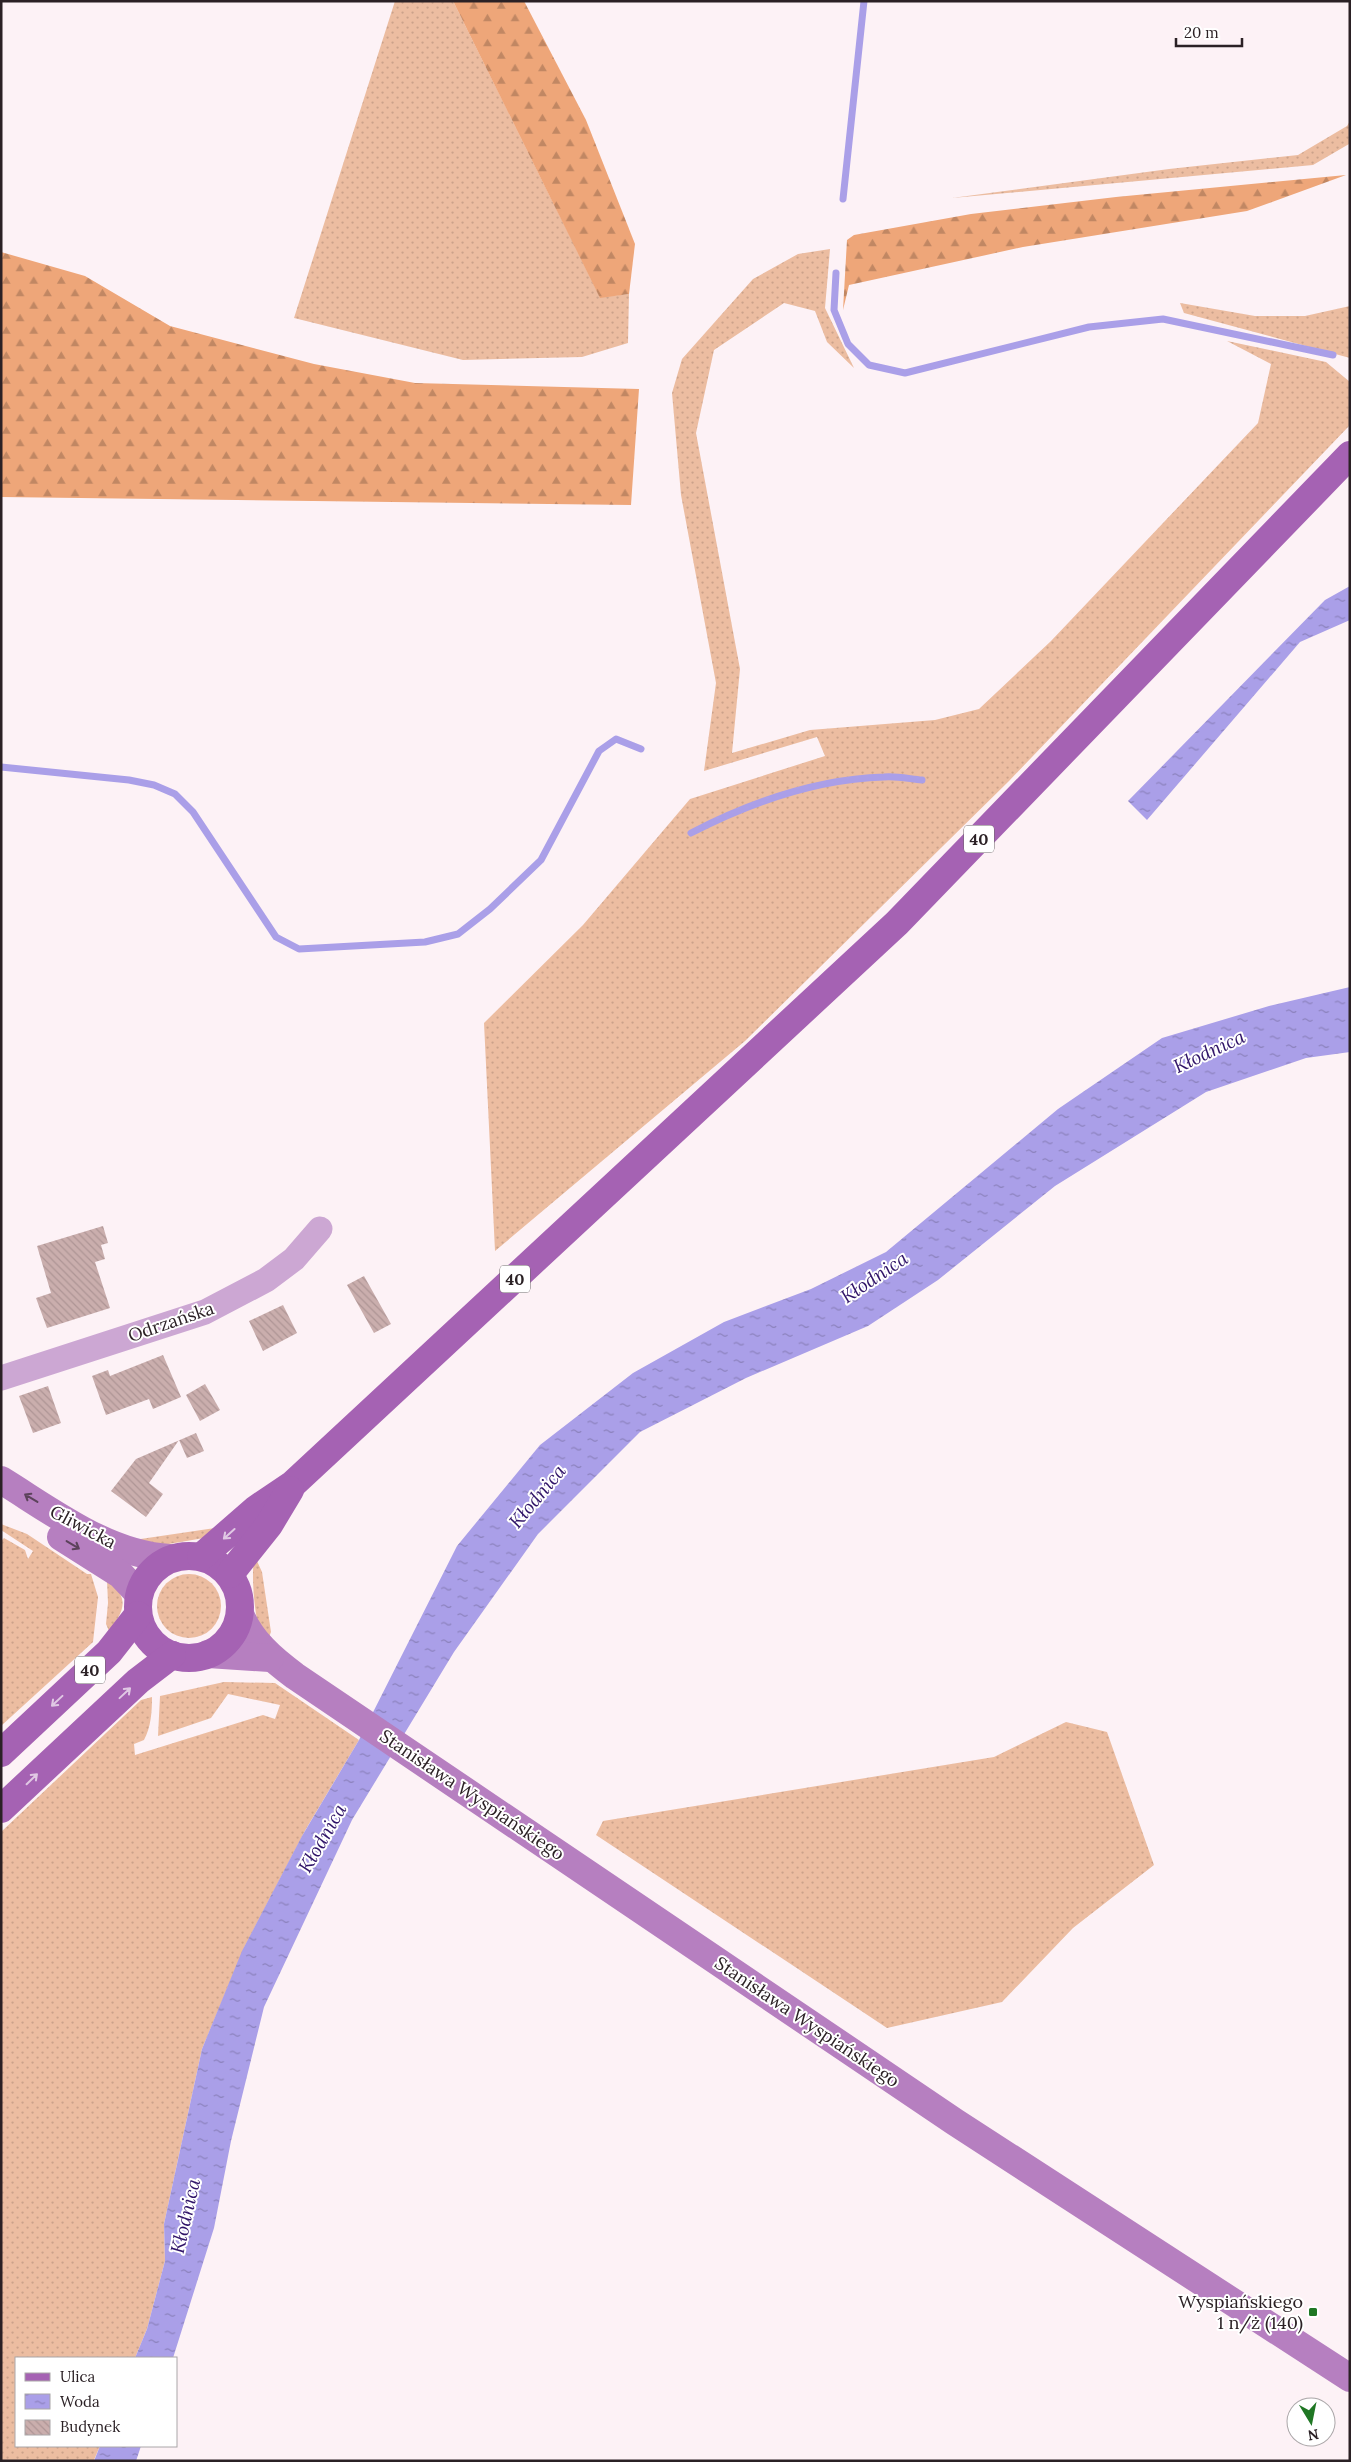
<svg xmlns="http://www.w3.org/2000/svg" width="1351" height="2462" viewBox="0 0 1351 2462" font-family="Lora,serif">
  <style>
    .grass { fill: url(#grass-dots) }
    .forest { fill: url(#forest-firs) }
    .water { fill: url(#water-ripples) }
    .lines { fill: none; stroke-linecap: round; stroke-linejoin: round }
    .stream { stroke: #aa9fe8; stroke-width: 7 }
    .building { fill: url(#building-back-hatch) }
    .street { stroke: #cca7d3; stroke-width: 25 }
    .secondary { stroke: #b67fc0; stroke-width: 28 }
    .primary { stroke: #a562b3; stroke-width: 28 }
    .oneway { stroke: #5c425b }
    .oneway2 { stroke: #e0c8e4 }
    .poi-dot { fill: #1f7724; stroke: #fff; stroke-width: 2 }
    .labels { text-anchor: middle; stroke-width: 4; stroke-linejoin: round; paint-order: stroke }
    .shield { fill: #fff; stroke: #6b6466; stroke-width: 1 }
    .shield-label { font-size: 16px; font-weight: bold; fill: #2b2125 }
    .street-label { font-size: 18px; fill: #2b2125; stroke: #fff }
    .poi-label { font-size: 18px; fill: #2b2125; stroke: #fff; text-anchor: end }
    .water-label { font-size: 19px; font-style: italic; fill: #301468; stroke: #fff }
  </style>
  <defs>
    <pattern id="grass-dots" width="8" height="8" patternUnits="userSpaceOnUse" patternTransform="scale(1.25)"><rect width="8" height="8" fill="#ecbda1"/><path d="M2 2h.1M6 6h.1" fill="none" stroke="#cba28a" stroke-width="1.8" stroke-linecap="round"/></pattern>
    <pattern id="forest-firs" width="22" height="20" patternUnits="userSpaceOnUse" patternTransform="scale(1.25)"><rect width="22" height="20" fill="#eea679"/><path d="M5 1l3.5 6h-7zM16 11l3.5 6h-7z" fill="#c18763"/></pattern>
    <pattern id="water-ripples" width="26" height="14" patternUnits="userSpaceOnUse" patternTransform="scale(1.25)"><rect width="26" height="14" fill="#aa9fe8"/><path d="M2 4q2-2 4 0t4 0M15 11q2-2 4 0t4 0" fill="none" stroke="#8b81bc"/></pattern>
    <pattern id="building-back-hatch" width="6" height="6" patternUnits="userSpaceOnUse" patternTransform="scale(1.25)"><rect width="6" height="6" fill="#caaead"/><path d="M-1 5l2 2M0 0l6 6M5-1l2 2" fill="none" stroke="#ae9595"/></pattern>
  </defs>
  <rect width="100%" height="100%" fill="#fdf2f6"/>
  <!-- grass -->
  <g class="grass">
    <path d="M 395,1 L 453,1 L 600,297 L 629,294 L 628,343 L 582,357 L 463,360 L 294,318 Z"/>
    <path d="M 1350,121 L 1349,144 L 1313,165 L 952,198 L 1169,169 L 1298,155 L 1347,126 Z"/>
    <path d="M 830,249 L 825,308 L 854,368 L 827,342 L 815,311 L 784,303 L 714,350 L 696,433 L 740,669 L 732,753 L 810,730 L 935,720 L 979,709 L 1051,641 L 1258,423 L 1271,364 L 1227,341 L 1326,362 L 1350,382 L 1350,425 L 1009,781 L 745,1041 L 495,1251 L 484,1023 L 583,925 L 690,799 L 825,756 L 817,737 L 704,771 L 716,683 L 681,495 L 672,393 L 682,359 L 753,279 L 798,254 Z"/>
    <path d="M 1180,303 L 1255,316 L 1305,316 L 1350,306 L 1350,358 L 1184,313 Z"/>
    <path d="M 1,1524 L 27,1534 L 87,1574 L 91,1574 L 98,1597 L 93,1642 L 1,1726 L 1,1541 L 4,1538 L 25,1550 L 28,1559 L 33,1551 L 1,1530 Z"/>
    <path d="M 215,1528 L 210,1537 L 145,1548 L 127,1541 Z"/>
    <path d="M 257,1561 L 262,1572 L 271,1632 L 269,1637 C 266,1635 261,1632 260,1629 C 255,1621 251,1573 254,1562 Z"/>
    <circle cx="189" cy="1606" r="32"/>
    <path d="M 107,1580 C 130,1598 125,1610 109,1631 L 106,1624 L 108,1603 Z"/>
    <path d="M 224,1682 L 275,1683 L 359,1740 L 306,1829 L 245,1946 L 202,2049 L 164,2224 L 165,2261 L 147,2329 L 135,2358 L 16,2358 L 16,2446 L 100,2446 L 94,2460 L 1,2461 L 1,1832 L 141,1700 L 152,1697 C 152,1712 151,1727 144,1740 L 134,1744 L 135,1755 L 263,1715 L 275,1719 L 280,1705 L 228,1694 L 211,1718 L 158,1736 L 160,1696 Z"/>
    <path d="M 1066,1722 L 1107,1732 L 1154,1865 L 1073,1928 L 1002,2002 L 887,2028 L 596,1835 L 603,1821 L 994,1757 Z"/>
  </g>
  <!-- forest -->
  <g class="forest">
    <path d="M 453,1 L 524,1 L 586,120 L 635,244 L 629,294 L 600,298 Z"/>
    <path d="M 1346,175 L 1247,211 L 1023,247 L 849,285 L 843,310 L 847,240 L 854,235 L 971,214 L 1116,197 Z"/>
    <path d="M 1,252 L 85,276 L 170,326 L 314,364 L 415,383 L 639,389 L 631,505 L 1,497 Z"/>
  </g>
  <!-- water -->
  <g class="water">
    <path d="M 1350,586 L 1350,620 L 1300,642 L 1147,820 L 1128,801 L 1325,600 Z"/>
    <path d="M 1350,987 L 1350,1052 L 1306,1058 L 1206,1092 L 1055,1186 L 938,1280 L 868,1326 L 746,1378 L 640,1432 L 538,1534 L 454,1652 L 352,1820 L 264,2007 L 231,2141 L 214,2228 L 173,2358 L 135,2358 L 147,2329 L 165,2261 L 164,2224 L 202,2049 L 242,1951 L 302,1836 L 359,1740 L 457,1546 L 540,1445 L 633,1373 L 724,1322 L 811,1289 L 886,1252 L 1058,1109 L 1162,1038 L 1269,1006 Z"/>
    <path d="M 100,2446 L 141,2446 L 136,2461 L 94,2461 Z"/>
  </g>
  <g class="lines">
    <!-- stream -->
    <g class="stream">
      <path d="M 843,199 L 864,1"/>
      <path d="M 836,273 L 834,310 L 848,344 L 869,365 L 905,373 L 1089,327 L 1163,319 L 1333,355"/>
      <path d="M 1,767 L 129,780 L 154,785 L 175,794 L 193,812 L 276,937 L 299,949 L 425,942 L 458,934 L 490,909 L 541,860 L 599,751 L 616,739 L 641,749"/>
      <path d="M 691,833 C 751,802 817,779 884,777 C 897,776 910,779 922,780"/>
    </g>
  </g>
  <!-- building -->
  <g class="building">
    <path d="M 103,1226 L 108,1243 L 101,1245 L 105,1259 L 95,1262 L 110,1308 L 47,1328 L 36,1298 L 51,1293 L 37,1246 Z"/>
    <path d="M 364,1276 L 391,1324 L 374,1333 L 347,1285 Z"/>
    <path d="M 283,1305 L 297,1333 L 263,1351 L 249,1321 Z"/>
    <path d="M 163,1355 L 181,1397 L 153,1409 L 149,1399 L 106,1415 L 92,1376 L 108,1370 L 110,1376 Z"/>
    <path d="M 205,1384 L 220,1410 L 200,1421 L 186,1395 Z"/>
    <path d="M 48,1386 L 61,1423 L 33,1433 L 19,1396 Z"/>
    <path d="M 196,1433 L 204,1451 L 187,1458 L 179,1440 L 149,1483 L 163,1494 L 146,1517 L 111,1491 L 136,1459 Z"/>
  </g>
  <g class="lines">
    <!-- street -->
    <path class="street" d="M 1,1378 L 205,1312 L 266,1280 L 294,1259 L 320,1229"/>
    <!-- secondary -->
    <g class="secondary">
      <path d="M 1,1480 C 53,1512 108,1555 170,1558"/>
      <path d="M 61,1537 L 121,1575 L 139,1594"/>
      <path d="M 240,1614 C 251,1641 272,1659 295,1676 L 955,2122 L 1350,2378"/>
      <path d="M 208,1654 L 270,1658"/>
    </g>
    <!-- primary -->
    <g class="primary">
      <circle cx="189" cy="1607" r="51"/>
      <path d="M 201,1557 L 256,1509 L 293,1484 L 897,923 L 1350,455"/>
      <path d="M 230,1574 L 269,1525 L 290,1490"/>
      <path d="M 1,1753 L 109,1652 L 138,1615"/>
      <path d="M 1,1809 L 138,1681 L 172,1655"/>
    </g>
  </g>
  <!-- one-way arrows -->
  <defs><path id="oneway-shaft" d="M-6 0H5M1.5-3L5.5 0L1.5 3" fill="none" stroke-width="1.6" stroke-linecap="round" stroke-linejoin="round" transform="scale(1.25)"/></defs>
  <g class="oneway">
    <use href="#oneway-shaft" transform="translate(31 1498) rotate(-149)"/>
    <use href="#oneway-shaft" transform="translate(73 1545) rotate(31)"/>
  </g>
  <g class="oneway2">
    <use href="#oneway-shaft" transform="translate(229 1534) rotate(138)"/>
    <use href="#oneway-shaft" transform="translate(125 1693) rotate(-43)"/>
    <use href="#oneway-shaft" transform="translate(57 1701) rotate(137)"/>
    <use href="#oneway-shaft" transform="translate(32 1779) rotate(-44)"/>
  </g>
  <!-- markers -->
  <rect class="poi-dot" x="1308" y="2307" width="10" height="10" rx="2.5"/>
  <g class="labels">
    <!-- shield labels -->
    <g class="shield">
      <rect x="964" y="825.5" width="30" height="27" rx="4"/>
      <rect x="500" y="1265.5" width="30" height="27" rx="4"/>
      <rect x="75" y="1656.5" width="30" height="27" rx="4"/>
    </g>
    <g class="shield-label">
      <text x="979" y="845">40</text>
      <text x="515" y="1285">40</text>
      <text x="90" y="1676">40</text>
    </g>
    <!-- street labels -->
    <g class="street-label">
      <text transform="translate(171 1322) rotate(-19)" y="6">Odrzańska</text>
      <text transform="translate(83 1527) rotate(28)" y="6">Gliwicka</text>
      <text transform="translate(472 1795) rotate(34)" y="6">Stanisława Wyspiańskiego</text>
      <text transform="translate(807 2022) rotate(34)" y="6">Stanisława Wyspiańskiego</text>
    </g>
    <!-- poi labels -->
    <g class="poi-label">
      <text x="1303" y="2308">Wyspiańskiego<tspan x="1303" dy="21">1 n/ż (140)</tspan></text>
    </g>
    <!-- water labels -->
    <g class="water-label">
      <text transform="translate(1209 1051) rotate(-25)" y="7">Kłodnica</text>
      <text transform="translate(874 1277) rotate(-34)" y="7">Kłodnica</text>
      <text transform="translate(537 1496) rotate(-50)" y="7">Kłodnica</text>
      <text transform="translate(322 1838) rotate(-60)" y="7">Kłodnica</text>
      <text transform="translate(185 2216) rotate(-77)" y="7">Kłodnica</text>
    </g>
  </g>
  <!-- border -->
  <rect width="1351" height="2462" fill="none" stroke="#2b2125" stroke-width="5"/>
  <!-- legend -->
  <rect x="15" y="2357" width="162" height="90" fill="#ffffff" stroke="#aaa6a8"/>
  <rect x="25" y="2373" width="25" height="8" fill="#a562b3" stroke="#aaa6a8"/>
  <text x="60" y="2382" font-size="15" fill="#2b2125">Ulica</text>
  <rect x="25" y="2394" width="25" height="15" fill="url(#water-ripples)" stroke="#aaa6a8"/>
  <text x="60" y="2407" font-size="15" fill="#2b2125">Woda</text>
  <rect x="25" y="2420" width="25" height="15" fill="url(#building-back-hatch)" stroke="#aaa6a8"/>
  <text x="60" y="2432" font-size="15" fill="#2b2125">Budynek</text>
  <!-- north arrow -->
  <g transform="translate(1311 2422) rotate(170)"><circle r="24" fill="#ffffff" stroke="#aaa6a8"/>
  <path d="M0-4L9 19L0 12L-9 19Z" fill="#1f7724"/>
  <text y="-8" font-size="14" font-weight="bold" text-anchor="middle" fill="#2b2125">N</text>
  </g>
  <!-- scale -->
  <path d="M1176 38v8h66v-8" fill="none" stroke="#2b2125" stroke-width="2.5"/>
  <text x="1184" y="38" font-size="15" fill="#2b2125" stroke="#ffffff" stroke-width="4" paint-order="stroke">20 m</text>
</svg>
